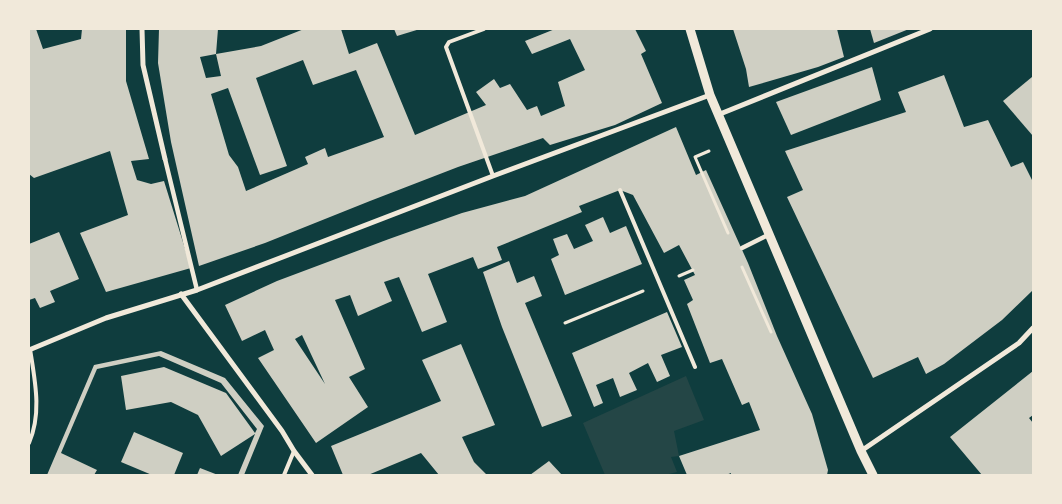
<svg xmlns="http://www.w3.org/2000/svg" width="1062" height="504" viewBox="0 0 1062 504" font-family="'Titillium Web',sans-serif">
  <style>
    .green { fill: #244646 }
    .building { fill: #cfcfc3; fill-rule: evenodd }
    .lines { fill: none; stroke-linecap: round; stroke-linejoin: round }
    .path { stroke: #f1e9da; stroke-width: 3 }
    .service { stroke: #f1e9da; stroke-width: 4 }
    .pedestrian { stroke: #f1e9da; stroke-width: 4.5 }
    .minor { stroke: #f1e9da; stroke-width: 5 }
    .tertiary { stroke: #f1e9da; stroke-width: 9 }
  </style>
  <rect width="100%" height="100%" fill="#0f3d3e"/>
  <!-- green -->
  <path class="green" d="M 686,376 L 704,420 L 674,431 L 679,456 L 671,457 L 677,472 L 665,475 L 605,475 L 583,423 Z"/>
  <!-- building -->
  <g class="building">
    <path d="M 29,29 L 36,29 L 43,49 L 81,39 L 82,29 L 126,29 L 126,81 L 149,159 L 131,161 L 137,180 L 151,184 L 164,181 L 191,268 L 106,292 L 80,233 L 128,215 L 110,151 L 34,178 L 29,174 Z"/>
    <path d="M 159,29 L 218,29 L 216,54 L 200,57 L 206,78 L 221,76 L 216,54 L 261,46 L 304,29 L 341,29 L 349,54 L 377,43 L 415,135 L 486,105 L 476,92 L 494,79 L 500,88 L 510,84 L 527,110 L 537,106 L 541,116 L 565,106 L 558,82 L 585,70 L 570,39 L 532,54 L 525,41 L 555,29 L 635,29 L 646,51 L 641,54 L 662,103 L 615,125 L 550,145 L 543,138 L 458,167 L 370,201 L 265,243 L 199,266 L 171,142 L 158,63 ZM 303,60 L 313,85 L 356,70 L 384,137 L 328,157 L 325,148 L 305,157 L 308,164 L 246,191 L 238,167 L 229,155 L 211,94 L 228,88 L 260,175 L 287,166 L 256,78 Z"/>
    <path d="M 394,29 L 420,29 L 397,36 Z"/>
    <path d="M 733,29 L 837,29 L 844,57 L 818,67 L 749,87 L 746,69 Z"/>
    <path d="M 870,29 L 909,29 L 874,43 Z"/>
    <path d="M 872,67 L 881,100 L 791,135 L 776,102 Z"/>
    <path d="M 944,75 L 964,127 L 988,120 L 1011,167 L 1023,162 L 1032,180 L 1033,179 L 1033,290 L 1002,320 L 944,364 L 926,374 L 918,357 L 873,378 L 787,197 L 803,190 L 785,151 L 906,112 L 898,92 Z"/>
    <path d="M 1032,77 L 1033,79 L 1033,136 L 1003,101 Z"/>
    <path d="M 676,127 L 696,175 L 706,170 L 748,263 L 777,336 L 812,414 L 828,470 L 827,475 L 731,475 L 731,473 L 726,475 L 687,475 L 679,456 L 760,430 L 749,402 L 742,405 L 722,359 L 710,363 L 687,304 L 693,300 L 684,280 L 695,275 L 679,245 L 664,253 L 633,195 L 620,190 L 579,206 L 582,212 L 497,247 L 502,260 L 478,269 L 473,257 L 428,274 L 447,322 L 422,332 L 399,277 L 384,282 L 392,301 L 358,316 L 350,295 L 335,300 L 365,369 L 349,377 L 368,407 L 316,443 L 258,358 L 274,350 L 265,330 L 242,341 L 225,305 L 277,281 L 389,239 L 462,213 L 525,196 ZM 302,335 L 325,384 L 295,339 Z"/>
    <path d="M 603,217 L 610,233 L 626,226 L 642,264 L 565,295 L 551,259 L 559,255 L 553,239 L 567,234 L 574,249 L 593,241 L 585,225 Z"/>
    <path d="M 59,232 L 79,279 L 50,291 L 55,302 L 40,308 L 35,298 L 29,300 L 29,244 Z"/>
    <path d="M 509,261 L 517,283 L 534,276 L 542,296 L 525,303 L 572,416 L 542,427 L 502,327 L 483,272 Z"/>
    <path d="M 667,312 L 682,347 L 661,355 L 670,376 L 657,382 L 648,363 L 629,373 L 637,390 L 620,397 L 613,378 L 596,385 L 603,403 L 594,407 L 572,353 Z"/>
    <path d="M 461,344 L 495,425 L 462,437 L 474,462 L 487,475 L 439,475 L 421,453 L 368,475 L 343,475 L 331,446 L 441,401 L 422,360 Z"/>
    <path d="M 161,351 L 225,378 L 264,426 L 244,475 L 238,475 L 255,434 L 221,456 L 198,415 L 171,402 L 126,410 L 121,376 L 164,367 L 226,393 L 255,433 L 257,429 L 221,383 L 159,356 L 97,369 L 61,453 L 97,470 L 94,475 L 47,475 L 94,365 Z"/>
    <path d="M 1033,371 L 1033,415 L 1029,418 L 1033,423 L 1033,475 L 982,475 L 950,437 Z"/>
    <path d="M 134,432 L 183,453 L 174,475 L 152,475 L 121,462 Z"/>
    <path d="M 549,461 L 562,475 L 530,475 Z"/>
    <path d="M 200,468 L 218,475 L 197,475 Z"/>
  </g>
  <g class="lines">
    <!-- path -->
    <g class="path">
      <path d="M 709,151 L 695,157 L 728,233"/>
      <path d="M 742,267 L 771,332"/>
      <path d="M 679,276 L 693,270"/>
      <path d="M 565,323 L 643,291"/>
    </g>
    <!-- service -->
    <g class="service">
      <path d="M 484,29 L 449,42 L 446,47 L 493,176"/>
      <path d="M 620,190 L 695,367"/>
      <path d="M 29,443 C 42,413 35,381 30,349"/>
      <path d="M 284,475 L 294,451"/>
    </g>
    <!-- pedestrian -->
    <g class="pedestrian">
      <path d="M 165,159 L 197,290"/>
      <path d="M 742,248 L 770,234"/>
    </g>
    <!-- minor -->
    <g class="minor">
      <path d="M 142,29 L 143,65 L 165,159"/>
      <path d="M 720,114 L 930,29"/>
      <path d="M 181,294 L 282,431 L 294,451 L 312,475"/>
      <path d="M 29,350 L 106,318 L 197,290 L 493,176 L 710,95"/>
      <path d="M 861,451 L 1019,343 L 1033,328"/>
    </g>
    <!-- tertiary -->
    <path class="tertiary" d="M 690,29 L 710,95 L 861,451 L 873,475"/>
  </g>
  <!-- border -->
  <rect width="1062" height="504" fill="none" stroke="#f1e9da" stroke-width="60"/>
</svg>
